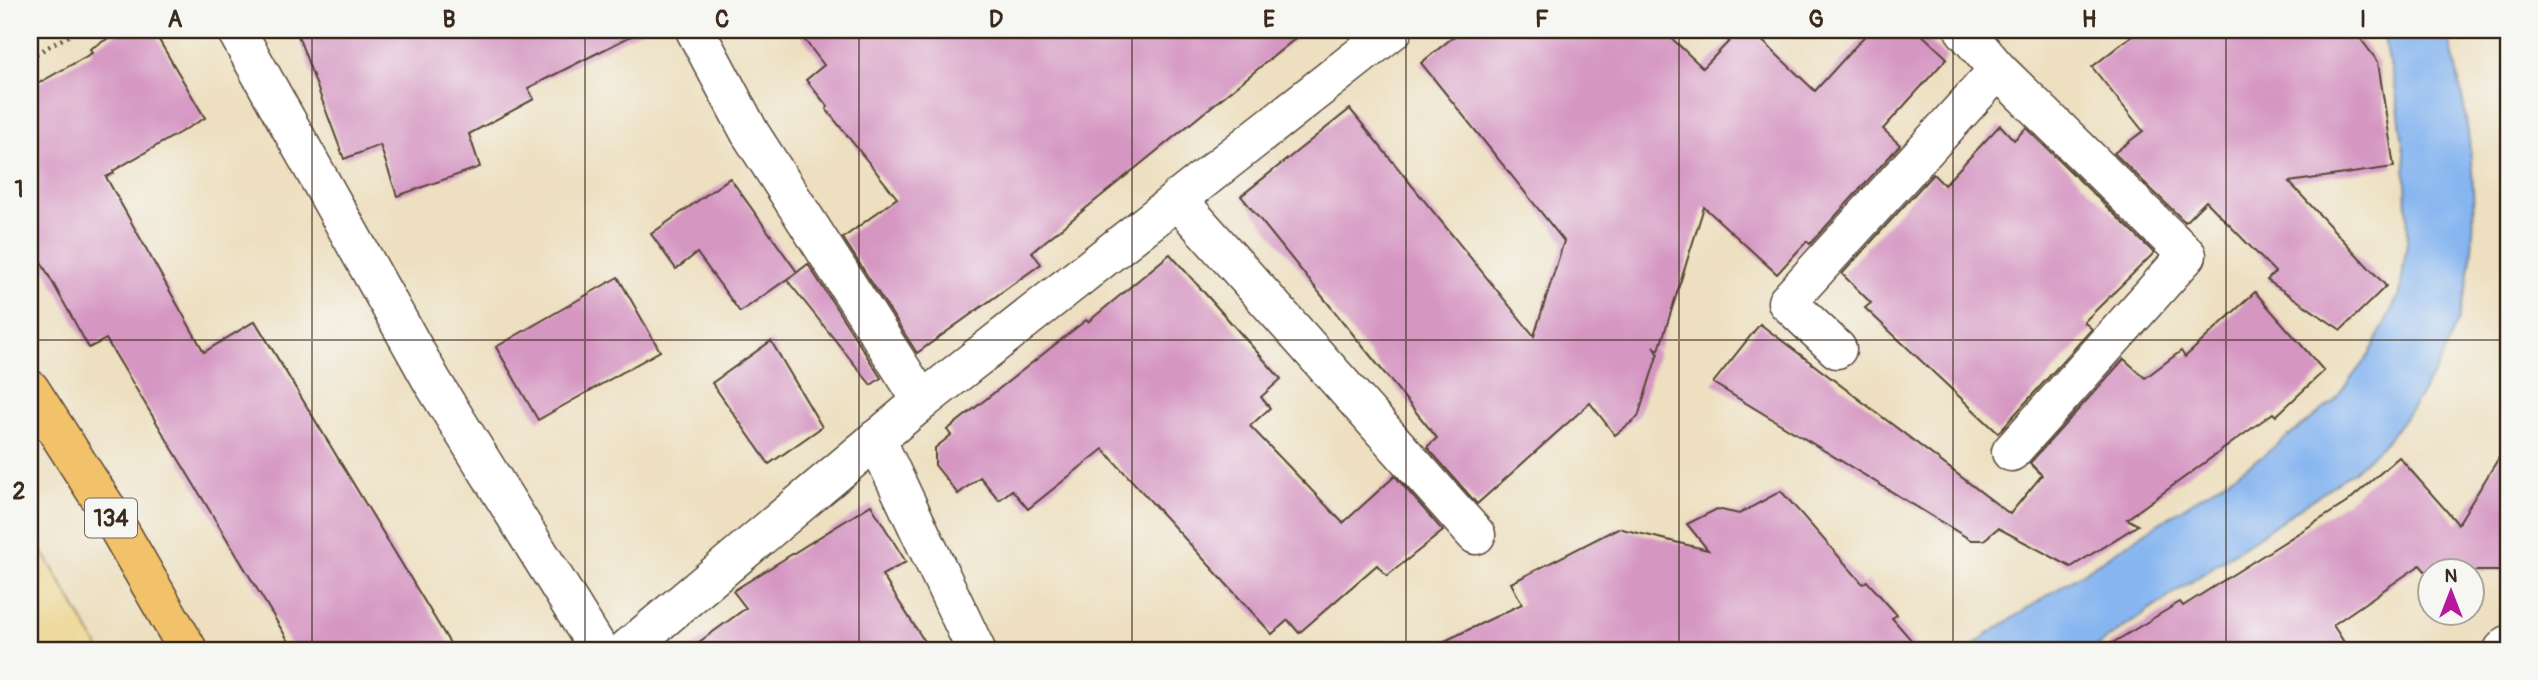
<svg xmlns="http://www.w3.org/2000/svg" width="2538" height="680" viewBox="0 0 2538 680" font-family="Pangolin,sans-serif">
  <style>
    .sand { fill: #eeda9e; stroke: #94825e; stroke-width: 2 }
    .water { fill: #86b5f0; stroke: #607087; stroke-width: 2 }
    .building { fill: #d596c2 }
    .lines { fill: none; stroke-linecap: round; stroke-linejoin: round }
    .street-casing { stroke: #564536; stroke-width: 41 }
    .highway-casing { stroke: #564536; stroke-width: 41 }
    .path { stroke: #564536; stroke-width: 4.5; stroke-dasharray: 2 5; stroke-linecap: butt }
    .street { stroke: #fff; stroke-width: 38 }
    .highway { stroke: #f2c26a; stroke-width: 38 }
    .grid { fill: none; stroke: #3b2a1e; stroke-width: 2; stroke-opacity: 0.55 }
    .labels { text-anchor: middle; stroke-width: 5; stroke-linejoin: round; paint-order: stroke }
    .shield { fill: #f6f6f2; stroke: #73675e; stroke-width: 2 }
    .shield-label { font-size: 23px; font-weight: bold; fill: #3b2a1e }
    .neatline { fill: none; stroke: #3b2a1e; stroke-width: 2.5 }
    .grid-label { font-size: 23px; text-anchor: middle; font-weight: bold; fill: #3b2a1e }
  </style>
  <rect width="100%" height="100%" fill="#f6f6f2"/>
  <filter id="ink" filterUnits="userSpaceOnUse"><feTurbulence type="fractalNoise" baseFrequency=".0143" numOctaves="2"/><feDisplacementMap in="SourceGraphic" scale="14" xChannelSelector="R" yChannelSelector="G"/><feConvolveMatrix kernelMatrix="1 2 1 2 8 2 1 2 1" color-interpolation-filters="sRGB"/></filter>
  <filter id="wash" filterUnits="userSpaceOnUse"><feTurbulence type="fractalNoise" baseFrequency=".00686" numOctaves="4" result="noise"/><feDisplacementMap in="SourceGraphic" scale="28" xChannelSelector="R" yChannelSelector="G"/><feGaussianBlur stdDeviation="1.57" result="paint"/><feColorMatrix in="noise" values="0 0 0 0 0 0 0 0 0 0 0 0 0 0 0 0 0 1.4 0 .05"/><feComposite in="paint" operator="in"/></filter>
  <g filter="url(#wash)">
    <rect width="100%" height="100%" fill="#eddfbf"/>
    <!-- sand -->
    <path class="sand" d="M 30,530 L 100,650 L 30,650 Z"/>
    <!-- water -->
    <path class="water" d="M 2382,30 L 2446,30 C 2471,115 2487,233 2458,319 C 2445,359 2419,402 2392,434 C 2382,448 2366,459 2354,471 L 2091,650 L 1968,650 L 1985,636 L 2260,458 L 2333,402 L 2369,355 L 2400,293 L 2408,235 L 2405,158 L 2396,91 Z"/>
    <g id="blocks">
      <!-- building -->
      <g class="building">
        <path d="M 123,30 L 153,30 L 205,118 L 113,171 L 114,173 L 106,177 L 204,352 L 255,321 L 454,650 L 294,650 L 106,339 L 89,348 L 30,242 L 30,88 L 92,53 L 90,49 Z"/>
        <path d="M 296,30 L 643,30 L 528,88 L 534,99 L 469,134 L 480,167 L 397,196 L 380,145 L 344,159 Z"/>
        <path d="M 797,30 L 1306,30 L 1032,252 L 1041,264 L 917,353 L 843,238 L 897,198 L 826,109 L 828,107 L 806,80 L 824,65 Z"/>
        <path d="M 1462,30 L 1663,30 L 1703,68 L 1740,30 L 1751,30 L 1815,91 L 1870,30 L 1917,30 L 1947,58 L 1883,129 L 1900,145 L 1810,244 L 1807,241 L 1777,274 L 1704,207 L 1659,350 L 1653,346 L 1658,353 L 1638,417 L 1615,435 L 1590,403 L 1477,504 L 1427,447 L 1437,438 L 1241,196 L 1350,109 L 1534,336 L 1564,241 L 1421,63 Z"/>
        <path d="M 2139,30 L 2354,30 L 2378,62 L 2394,167 L 2289,182 L 2386,286 L 2341,330 L 2267,280 L 2275,272 L 2206,201 L 2185,222 L 2114,153 L 2143,131 L 2092,67 Z"/>
        <path d="M 2000,125 L 2014,140 L 2026,128 L 2154,253 L 2084,322 L 2092,329 L 1998,433 L 1865,308 L 1871,303 L 1842,274 L 1933,174 L 1944,185 Z"/>
        <path d="M 730,178 L 797,272 L 740,312 L 697,253 L 676,269 L 651,234 Z"/>
        <path d="M 1170,254 L 1281,379 L 1261,397 L 1270,408 L 1250,426 L 1343,523 L 1395,476 L 1443,531 L 1387,576 L 1377,565 L 1299,633 L 1288,620 L 1272,634 L 1103,449 L 1028,509 L 1012,490 L 999,500 L 980,477 L 958,494 L 935,465 L 935,448 L 951,435 L 947,430 L 1086,320 L 1088,322 Z"/>
        <path d="M 808,264 L 881,378 L 871,385 L 787,280 Z"/>
        <path d="M 618,277 L 660,351 L 538,420 L 496,347 Z"/>
        <path d="M 2255,292 L 2324,371 L 2276,416 L 2273,413 L 2127,519 L 2138,525 L 2071,567 L 1998,528 L 1984,540 L 1971,540 L 1713,383 L 1760,324 L 2010,514 L 2042,475 L 2030,463 L 2124,359 L 2145,378 L 2181,351 L 2185,357 Z"/>
        <path d="M 771,341 L 822,427 L 769,464 L 712,383 Z"/>
        <path d="M 2508,443 L 2508,571 L 2425,571 L 2420,565 L 2333,625 L 2349,650 L 2101,650 L 2180,602 L 2183,606 L 2346,503 L 2399,457 L 2458,524 Z"/>
        <path d="M 1781,491 L 1863,584 L 1867,581 L 1897,615 L 1892,618 L 1920,650 L 1426,650 L 1522,604 L 1511,583 L 1618,528 L 1708,550 L 1687,524 L 1717,509 L 1739,514 Z"/>
        <path d="M 871,505 L 906,562 L 882,575 L 930,650 L 688,650 L 746,608 L 733,591 Z"/>
      </g>
    </g>
  </g>
  <g filter="url(#ink)">
    <use href="#blocks" fill-opacity="0" stroke="#564536" stroke-width="2"/>
    <g class="lines">
      <!-- street casing -->
      <g class="street-casing">
        <g id="street">
          <path d="M 236,30 L 432,381 L 599,650"/>
          <path d="M 695,30 L 750,133 L 922,401"/>
          <path d="M 1998,70 L 2187,255 L 2011,452"/>
          <path d="M 1177,199 L 1476,535"/>
          <path d="M 1837,349 L 1787,302 L 1998,70 L 1964,30"/>
          <path d="M 876,439 L 976,650"/>
          <path d="M 626,650 L 922,401 L 1393,30"/>
          <path d="M 2503,650 L 2508,645"/>
        </g>
      </g>
      <!-- highway casing -->
      <g class="highway-casing">
        <path id="highway" d="M 30,389 L 107,509 L 188,650"/>
      </g>
      <!-- path -->
      <path class="path" d="M 30,57 L 79,30"/>
      <!-- street -->
      <use href="#street" class="street"/>
      <!-- highway -->
      <use href="#highway" class="highway"/>
    </g>
  </g>
  <!-- grid -->
  <path class="grid" d="M 312,30 L 312,650M 585,30 L 585,650M 859,30 L 859,650M 1132,30 L 1132,650M 1406,30 L 1406,650M 1679,30 L 1679,650M 1953,30 L 1953,650M 2226,30 L 2226,650M 30,340 L 2508,340"/>
  <g class="labels">
    <!-- shield labels -->
    <rect class="shield" x="85" y="498.5" width="52" height="39" rx="5"/>
    <g class="shield-label">
      <text x="111" y="526">134</text>
    </g>
  </g>
  <!-- margin -->
  <rect width="2538" height="680" fill="none" stroke="#f6f6f2" stroke-width="77"/>
  <!-- north arrow -->
  <g transform="translate(2451 592)"><circle r="33" fill="#f6f6f2" stroke="#aba49d" stroke-width="2"/>
  <path d="M0-5L12 26L0 18L-12 26Z" fill="#b5179e"/>
  <text y="-10" font-size="19" font-weight="bold" text-anchor="middle" fill="#3b2a1e">N</text>
  </g>
  <rect x="38" y="38" width="2462" height="604" class="neatline"/>
  <g class="grid-label">
    <text x="175" y="27">A</text>
    <text x="449" y="27">B</text>
    <text x="722" y="27">C</text>
    <text x="996" y="27">D</text>
    <text x="1269" y="27">E</text>
    <text x="1542" y="27">F</text>
    <text x="1816" y="27">G</text>
    <text x="2089" y="27">H</text>
    <text x="2363" y="27">I</text>
    <text x="19" y="197">1</text>
    <text x="19" y="499">2</text>
  </g>
</svg>
